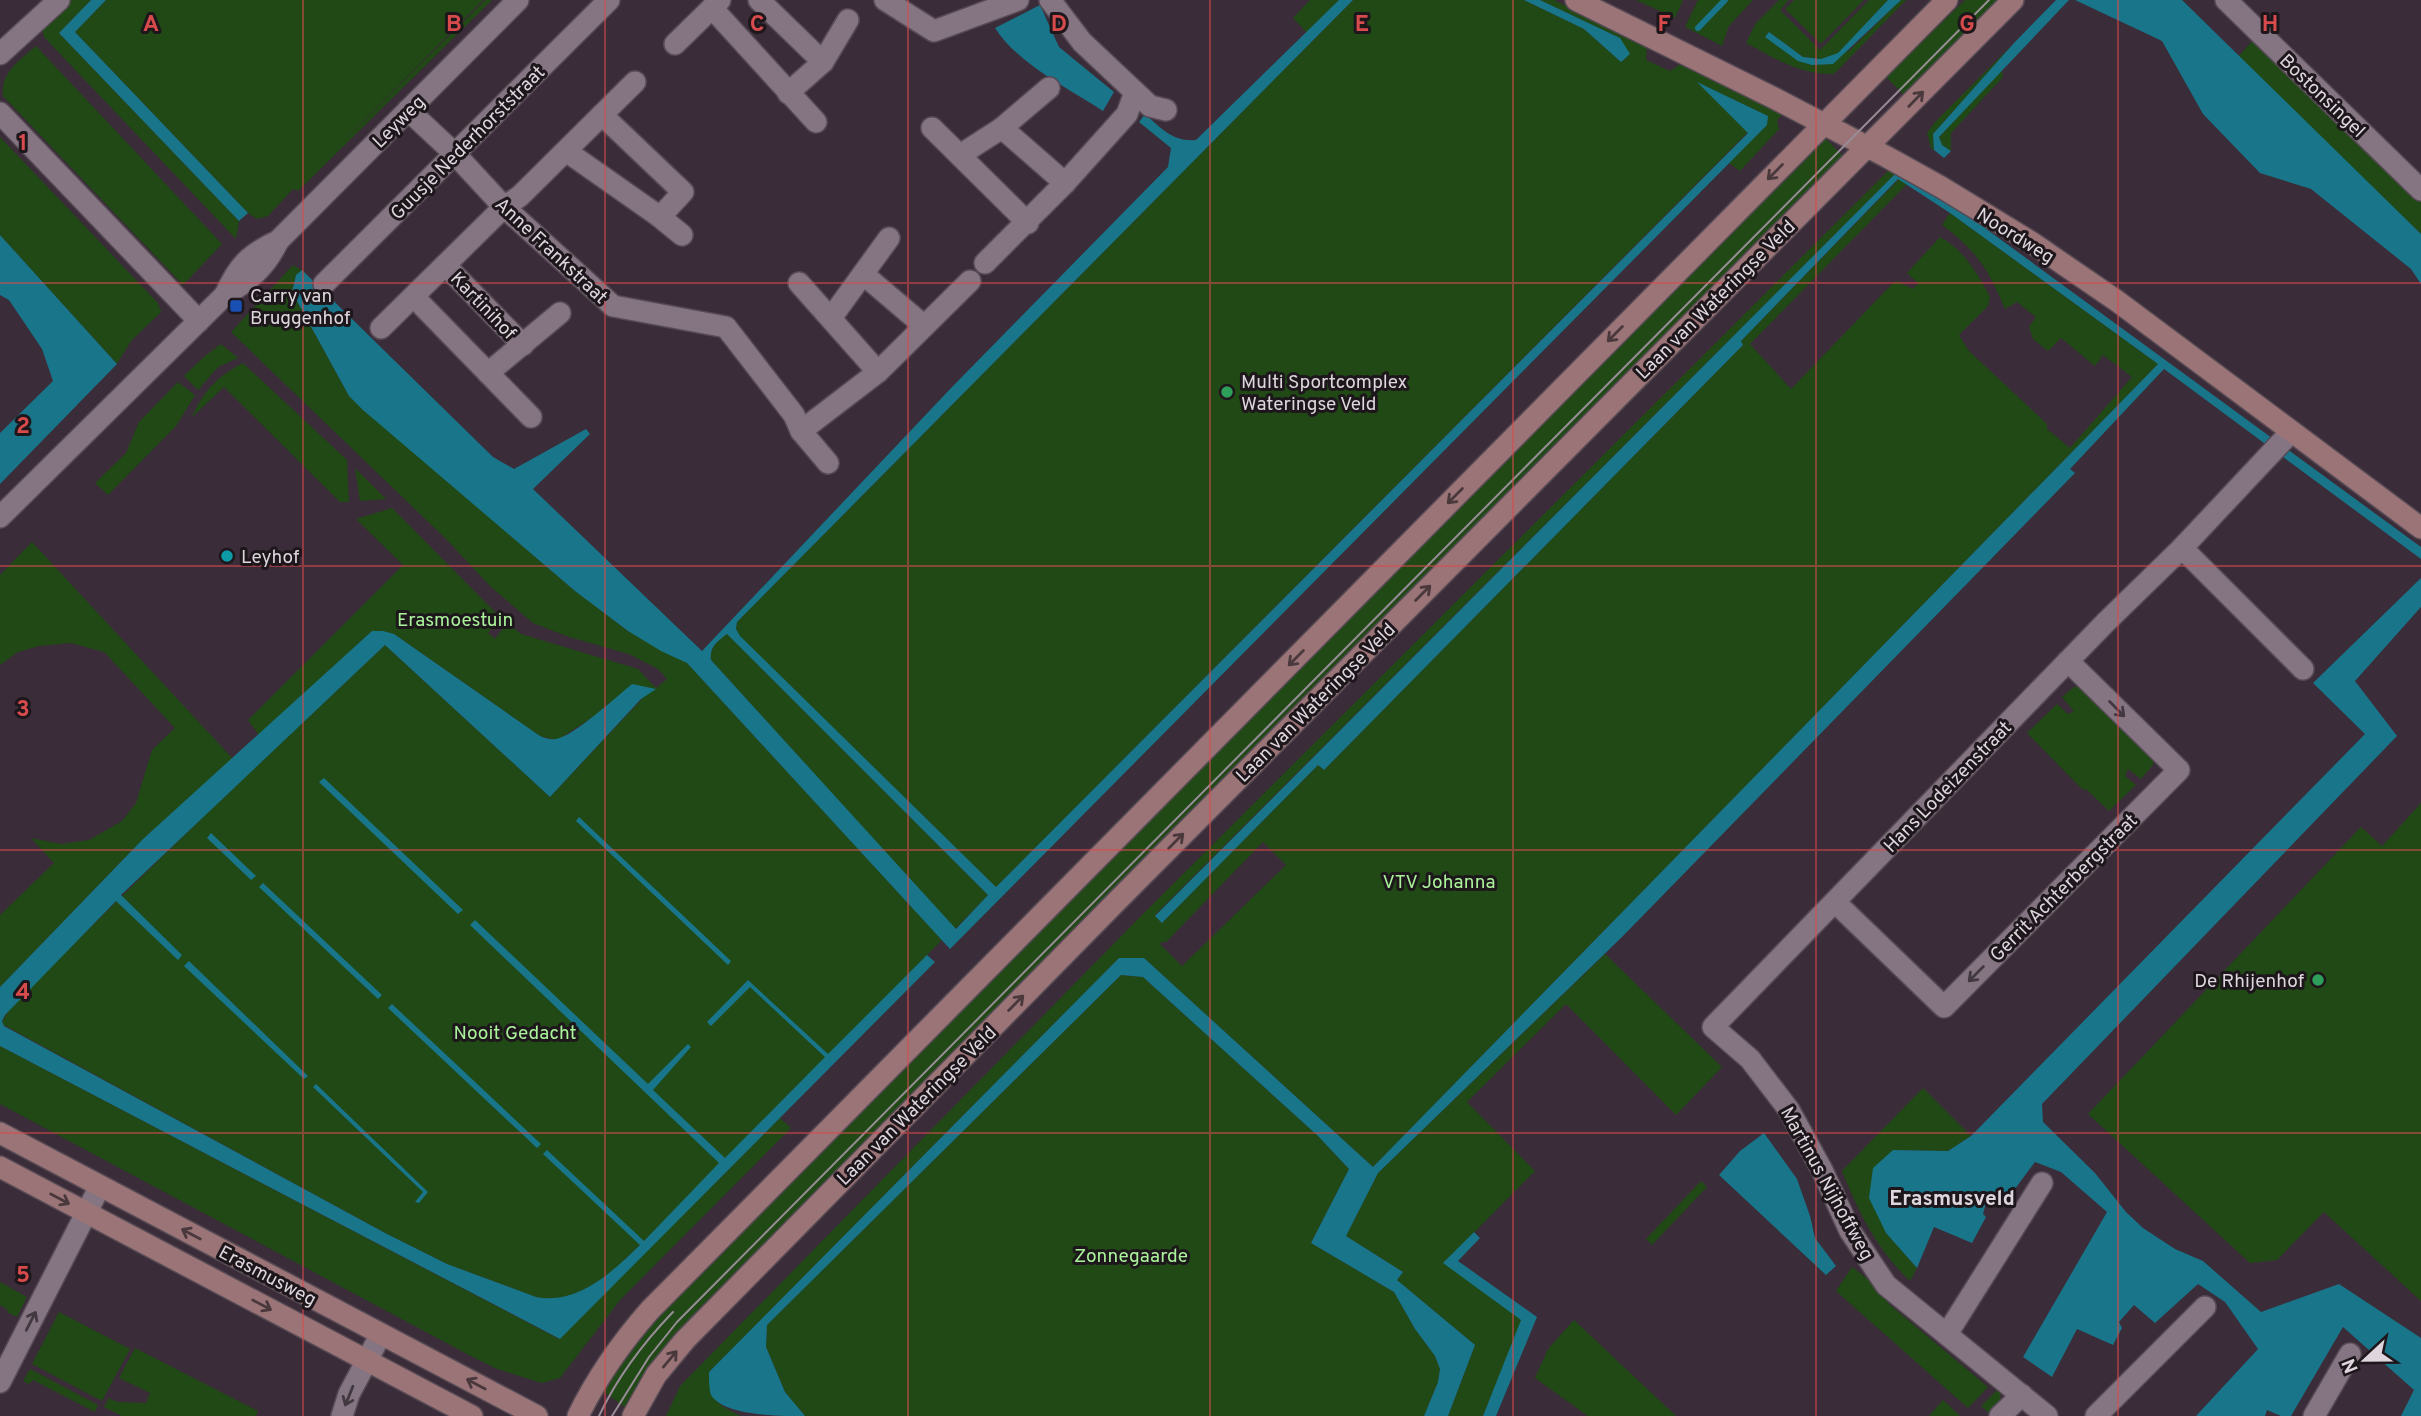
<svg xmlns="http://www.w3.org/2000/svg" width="2421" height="1416" viewBox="0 0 2421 1416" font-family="Overpass,sans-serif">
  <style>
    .green { fill: #204916; fill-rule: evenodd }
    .water { fill: #19758a; fill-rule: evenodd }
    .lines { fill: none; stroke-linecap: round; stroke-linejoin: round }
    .stream { stroke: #19758a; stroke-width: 6 }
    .street-casing { stroke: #564a54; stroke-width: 24 }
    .secondary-casing { stroke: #564a54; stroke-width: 24 }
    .street { stroke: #857583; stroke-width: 21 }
    .secondary { stroke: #9b7477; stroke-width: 21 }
    .tram { stroke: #988d97; stroke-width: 2 }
    .oneway { stroke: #49383c }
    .oneway2 { stroke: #413840 }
    .grid { fill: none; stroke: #d84b4c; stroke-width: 2; stroke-opacity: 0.55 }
    .transit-dot { fill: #1a4fb4; stroke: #1d171c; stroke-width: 2.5 }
    .leisure-dot { fill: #2e9e5b; stroke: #1d171c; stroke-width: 2.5 }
    .culture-dot { fill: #0f9aa8; stroke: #1d171c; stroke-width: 2.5 }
    .labels { text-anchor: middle; stroke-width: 6; stroke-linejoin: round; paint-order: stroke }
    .street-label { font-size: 19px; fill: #ded5dd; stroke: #1d171c }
    .poi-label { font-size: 19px; fill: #ded5dd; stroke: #1d171c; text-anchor: start }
    .park-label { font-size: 19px; fill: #aaf29a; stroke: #1d171c }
    .neighbourhood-label { font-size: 21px; font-weight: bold; fill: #ded5dd; stroke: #1d171c }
    .grid-label { font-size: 23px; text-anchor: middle; font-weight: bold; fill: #d84b4c; stroke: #1d171c; stroke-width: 6; stroke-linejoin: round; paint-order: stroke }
  </style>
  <rect width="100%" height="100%" fill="#3a2c38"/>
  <!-- green -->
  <g class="green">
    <path d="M 71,0 L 91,0 L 59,33 L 239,221 L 236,239 L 44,37 L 42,27 Z"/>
    <path d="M 106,0 L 483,0 L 314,170 L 485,0 L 492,0 L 298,191 L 293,189 L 268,216 L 257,219 L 248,213 L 75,32 Z"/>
    <path d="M 1310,0 L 1339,0 L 1307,33 L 1293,18 Z"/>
    <path d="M 1353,0 L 1524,0 L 1584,29 L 1621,62 L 1620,38 L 1540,0 L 1554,0 L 1647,46 L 1646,60 L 1670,71 L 1682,63 L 1784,113 L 1777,120 L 1779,129 L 1740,171 L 1729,163 L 1767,125 L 1768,116 L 1700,84 L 1748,132 L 996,887 L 739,636 L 736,629 L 737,622 Z"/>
    <path d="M 1636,0 L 1683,0 L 1675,18 Z"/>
    <path d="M 1698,0 L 1753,0 L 1729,26 L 1722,46 L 1685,27 Z"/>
    <path d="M 1779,0 L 1789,0 L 1780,10 L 1820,50 L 1869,0 L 1888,0 L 1838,54 L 1821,59 L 1803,57 L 1769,32 L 1765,37 L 1812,65 L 1850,50 L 1901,0 L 1906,0 L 1834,74 C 1801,75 1774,58 1746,43 L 1756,23 Z"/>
    <path d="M 1794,0 L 1864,0 L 1821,44 L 1785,9 Z"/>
    <path d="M 1965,0 L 1999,0 L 1905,96 L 1886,77 Z"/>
    <path d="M 2252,41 L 2421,203 L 2421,234 L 2238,57 Z"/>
    <path d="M 2014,43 L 1933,134 L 1934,150 L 1931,148 L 1927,133 L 1934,123 Z"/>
    <path d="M 36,46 L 222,244 L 183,285 L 3,96 C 0,73 20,60 36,46 Z"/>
    <path d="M 2002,69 L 2003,77 L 1951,133 L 1951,151 L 1942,145 L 1939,137 Z"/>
    <path d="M 0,137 L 158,303 L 161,312 L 131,341 L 117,364 L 0,235 Z"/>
    <path d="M 1826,139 L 1843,156 L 1842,161 L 626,1408 L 600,1389 L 641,1331 L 1820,140 Z"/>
    <path d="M 1891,168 L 1898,171 L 1155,915 L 1162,923 L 1318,765 L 1324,770 L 1743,345 L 1741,341 L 1899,179 L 1907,184 L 1750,344 L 1791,389 L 1892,284 L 1897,281 L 1913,289 L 1918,283 L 1907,273 L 1940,237 C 1964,250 1978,274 1990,297 L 1988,306 L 1959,335 L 1969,351 L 2047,424 L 2047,429 L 2070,448 L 2132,377 L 2103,355 L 2095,366 L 2061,338 L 2048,351 L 2033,339 L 2029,327 L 2036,317 L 2017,302 L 2005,309 C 1989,270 1976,250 1942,225 L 1950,213 L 2158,364 L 1373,1167 L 1144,958 L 1119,958 L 709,1372 C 711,1401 715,1403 741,1416 L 666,1416 L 680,1386 L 1136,921 ZM 1263,842 L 1286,865 L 1182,966 L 1159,943 L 1166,942 Z"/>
    <path d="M 293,265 L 302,270 L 296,275 L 292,292 L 349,396 L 575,591 L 628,631 L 687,663 L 942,940 L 644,1241 C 615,1269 581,1306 536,1297 L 447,1264 L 387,1234 L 2,1024 C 4,1008 55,963 69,949 C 172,845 279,745 385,645 L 550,797 L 642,699 L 609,703 L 596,715 L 559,739 L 551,739 L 540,736 L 394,634 L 372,631 L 259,735 L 248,720 L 403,565 L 356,519 L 392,508 L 500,617 L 488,633 L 495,639 L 507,623 L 521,634 L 638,669 L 656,688 L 667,679 L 658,669 L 629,654 L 569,637 L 533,623 L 490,586 L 446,539 L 231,332 Z"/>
    <path d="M 221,344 L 238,358 L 218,367 L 198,390 L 184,376 L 206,355 Z"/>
    <path d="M 243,363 L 347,460 L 349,502 L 340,502 L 224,387 L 191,418 C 205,390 215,378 243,363 Z"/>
    <path d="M 178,382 L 195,395 L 176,426 L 108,495 L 95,483 L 126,453 L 139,422 Z"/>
    <path d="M 355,468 L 386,499 L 360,501 Z"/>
    <path d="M 32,542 L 233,759 L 143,839 L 0,987 L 0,915 L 54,863 L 31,838 L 61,844 L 89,840 L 122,821 L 136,803 L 152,750 L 175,728 L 104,652 L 71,643 L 39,646 L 18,652 L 0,665 L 0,575 Z"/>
    <path d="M 727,633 L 988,895 L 955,929 L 711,660 C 709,647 718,642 727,633 Z"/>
    <path d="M 2079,686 L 2154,754 L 2153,765 L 2141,779 L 2128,769 L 2125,776 L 2136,785 L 2109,811 L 2086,789 L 2083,790 L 2027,733 L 2057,704 L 2068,714 L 2074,711 L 2062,697 L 2074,687 Z"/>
    <path d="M 2421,803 L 2421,1301 L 2324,1212 L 2277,1260 L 2250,1263 L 2088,1114 L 2361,827 L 2382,846 Z"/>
    <path d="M 1605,954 L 1722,1067 L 1676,1115 L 1566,1004 L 1467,1102 L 1535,1171 L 1444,1263 L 1522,1320 L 1483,1416 L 1448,1416 L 1475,1345 L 1397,1280 L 1403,1272 L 1346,1236 L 1378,1173 Z"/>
    <path d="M 1121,975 L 1143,977 L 1318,1136 L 1349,1169 L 1311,1243 L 1394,1292 L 1415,1329 L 1435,1356 L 1440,1369 L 1438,1382 L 1424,1416 L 805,1416 L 785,1392 L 766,1347 L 767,1325 Z"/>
    <path d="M 0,1046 L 559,1339 L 780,1118 L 791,1128 L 620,1300 L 560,1378 L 542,1383 L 497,1369 L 467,1354 L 0,1104 Z"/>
    <path d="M 1923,1088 L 1971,1136 L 1948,1151 L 1893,1150 L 1886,1233 L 1917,1268 L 1910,1281 C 1876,1248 1860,1215 1842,1171 Z"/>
    <path d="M 1701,1181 L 1707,1187 L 1652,1245 L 1646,1239 Z"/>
    <path d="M 1852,1267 L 1869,1280 L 1890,1305 L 1988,1387 L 1968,1408 L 1836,1291 Z"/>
    <path d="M 0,1282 L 27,1297 L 17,1317 L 7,1312 L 8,1310 L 0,1305 Z"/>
    <path d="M 59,1312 L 130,1349 L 102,1401 L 32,1364 Z"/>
    <path d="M 1574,1320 L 1676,1416 L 1588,1416 L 1535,1378 L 1548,1349 Z"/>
    <path d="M 135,1348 L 258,1411 L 256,1416 L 122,1416 L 104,1407 L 109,1398 L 117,1402 L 146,1403 L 150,1393 L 119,1378 Z"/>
    <path d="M 30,1369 L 98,1405 L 95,1412 L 33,1380 L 29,1384 L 23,1381 Z"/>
    <path d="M 1999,1388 C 2003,1400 1999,1406 1992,1416 L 1981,1406 Z"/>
    <path d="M 1943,1400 L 1960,1416 L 1929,1416 Z"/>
  </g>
  <!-- water -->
  <g class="water">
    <path d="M 91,0 L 106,0 L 75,32 L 248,213 L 239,221 L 59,33 Z"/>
    <path d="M 1339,0 L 1353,0 L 737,622 L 736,629 L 740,636 L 996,887 L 1748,133 L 1697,82 L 1768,116 L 1767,125 L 950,949 L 687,663 L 661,651 L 628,631 L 575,591 L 363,410 L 349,396 L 292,292 L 296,275 L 302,270 L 493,457 L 514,469 L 586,429 L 590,434 L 533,489 L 702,651 L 952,387 L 1168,167 L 1171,148 L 1139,122 L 1145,114 C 1162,129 1173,142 1196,140 ZM 727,634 L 988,895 L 956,929 L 711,660 C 709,647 718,641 727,634 Z"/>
    <path d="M 1524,0 L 1540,0 L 1620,38 L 1630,54 L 1621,62 L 1584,29 Z"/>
    <path d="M 1888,0 L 1901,0 L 1833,64 L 1812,65 L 1798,61 L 1765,37 L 1769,32 L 1803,57 L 1821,59 L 1838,53 Z"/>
    <path d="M 2056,0 L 2069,0 L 1939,137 L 1942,145 L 1951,151 L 1944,158 L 1934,150 L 1933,134 L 2014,43 Z"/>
    <path d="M 2075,0 L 2182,0 L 2421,234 L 2421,284 L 2411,269 L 2311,189 L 2260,173 L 2203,114 L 2162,41 Z"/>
    <path d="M 1040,5 L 1059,47 L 1114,92 L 1103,111 C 1069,89 1017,63 995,28 Z"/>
    <path d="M 1898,171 L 1959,209 L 2421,547 L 2421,559 L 2164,369 L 2070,469 L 2075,473 L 1622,937 L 1378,1173 L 1346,1236 L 1403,1272 L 1397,1280 L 1475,1345 L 1448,1416 L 1424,1416 L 1438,1382 L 1440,1369 L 1435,1356 L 1415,1329 L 1394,1292 L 1311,1243 L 1349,1169 L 1318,1136 L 1143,977 L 1121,975 L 767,1325 L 766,1347 L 785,1392 L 805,1416 C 779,1416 724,1416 711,1395 C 709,1389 709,1379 709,1372 L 1119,958 L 1144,958 L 1373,1167 L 2158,364 L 1950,213 L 1898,179 L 1741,341 L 1743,345 L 1324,770 L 1318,765 L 1162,923 L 1155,916 Z"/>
    <path d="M 0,235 L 117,364 L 0,484 L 0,433 L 53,381 L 42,349 L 9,300 L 0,295 Z"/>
    <path d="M 2421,578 L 2421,607 L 2355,681 L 2397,736 L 2042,1104 L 2043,1122 L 2095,1173 L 2126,1212 L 2143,1228 L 2175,1249 L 2203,1261 L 2261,1312 L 2339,1284 L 2421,1338 L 2421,1416 L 2401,1416 L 2414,1390 L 2343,1327 L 2291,1416 L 2281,1416 L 2267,1410 L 2265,1416 L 2196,1416 L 2258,1349 L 2225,1302 L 2198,1284 L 2155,1323 L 2134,1305 L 2119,1322 L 2122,1328 L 2113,1345 L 2077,1329 L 2052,1377 L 2023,1357 L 2107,1212 L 2061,1172 L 2035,1162 L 2003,1205 L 1988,1196 L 1983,1214 L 1986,1217 L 1972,1243 L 1934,1227 L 1917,1268 L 1886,1233 L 1869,1198 L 1873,1168 L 1893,1150 L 1948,1151 L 1971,1136 L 2365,734 L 2313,683 Z"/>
    <path d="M 372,631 L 383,631 L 394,634 L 540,736 C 545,738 550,740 556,739 C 574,736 616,697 632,684 L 656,689 L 641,699 L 550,797 L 385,645 L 121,895 L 182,955 L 178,960 L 116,901 L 5,1015 L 2,1021 L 4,1026 L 387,1234 L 447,1264 L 536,1297 C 578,1305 612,1272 640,1245 L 543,1154 L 547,1150 L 644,1241 L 719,1163 L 470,925 L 475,920 L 648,1084 L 688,1044 L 691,1047 L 653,1090 L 725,1158 L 825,1057 L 750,987 L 711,1026 L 707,1022 L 748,980 L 828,1054 L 927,955 L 935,962 L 560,1339 L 0,1046 L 0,987 L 143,839 Z"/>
    <path d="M 324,778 L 463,910 L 458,914 L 319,782 Z"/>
    <path d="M 579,817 L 731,961 L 728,965 L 576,821 Z"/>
    <path d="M 211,833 L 256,876 L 251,880 L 207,838 Z"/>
    <path d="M 263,883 L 382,995 L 378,999 L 259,887 Z"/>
    <path d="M 189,961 L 308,1076 L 304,1079 L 184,966 Z"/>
    <path d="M 392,1004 L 541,1144 L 537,1148 L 388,1008 Z"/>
    <path d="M 316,1084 L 428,1192 L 419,1203 L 415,1202 L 423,1192 L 313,1087 Z"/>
    <path d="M 1764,1133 L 1797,1179 L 1810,1216 L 1815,1238 L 1836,1266 L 1826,1275 L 1719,1175 L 1740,1151 Z"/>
    <path d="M 1474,1232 L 1480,1238 L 1458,1261 L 1537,1317 L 1496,1416 L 1483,1416 L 1521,1320 L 1443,1263 Z"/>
  </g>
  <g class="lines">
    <!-- stream -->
    <path class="stream" d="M 1698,28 L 1725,0"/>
    <!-- street casing -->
    <g class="street-casing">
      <g id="street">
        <path d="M 759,0 L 823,62"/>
        <path d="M 885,0 L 934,31 L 1018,0"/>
        <path d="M 1050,0 L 1082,42 L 1150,106 L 1166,110"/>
        <path d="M 2226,0 L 2421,190"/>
        <path d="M 712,8 L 816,122"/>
        <path d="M 675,44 L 720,0"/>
        <path d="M 0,54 L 59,0"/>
        <path d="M 788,93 L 823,62 L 848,20"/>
        <path d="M 408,110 L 455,154 L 504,207 L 613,306 L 726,327 L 794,415 L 801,431 L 828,463"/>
        <path d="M 0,113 L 199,321"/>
        <path d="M 932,128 L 1028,223"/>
        <path d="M 1002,128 L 1049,88"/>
        <path d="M 566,151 L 660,217 L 683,192 L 602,115"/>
        <path d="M 960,155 L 1002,128 L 1065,183"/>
        <path d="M 660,217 L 682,235"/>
        <path d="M 985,263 L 1065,183 L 1127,114 L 1135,92"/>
        <path d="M 445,265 L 523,345"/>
        <path d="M 863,274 L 923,325"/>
        <path d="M 799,283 L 878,372"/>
        <path d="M 324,284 L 609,0"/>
        <path d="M 225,295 C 238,266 249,254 278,241 L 518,0"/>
        <path d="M 414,297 L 531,417"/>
        <path d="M 831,318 L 889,238"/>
        <path d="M 381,328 L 504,207 L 520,196 L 635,82"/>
        <path d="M 488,373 L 560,313"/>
        <path d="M 801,431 L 878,372 L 970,281"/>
        <path d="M 0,517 L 225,295 C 249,281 266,267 278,241"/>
        <path d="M 2182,548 L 2303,669"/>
        <path d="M 1835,902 L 1944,1007 L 2179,770 L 2068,661"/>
        <path d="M 1947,1334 L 2042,1183"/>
        <path d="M 0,1382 L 100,1186"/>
        <path d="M 342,1416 L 349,1394 L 381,1334"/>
        <path d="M 2000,1416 L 2022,1395"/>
        <path d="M 2047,1416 L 1886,1285 L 1850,1231 L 1822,1170 L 1789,1110 L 1750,1059 L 1713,1027 L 2106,622 L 2182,548 L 2291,432"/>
        <path d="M 2096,1416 L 2205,1307"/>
        <path d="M 2314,1416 L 2350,1354"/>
      </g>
    </g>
    <!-- secondary casing -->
    <g class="secondary-casing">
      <g id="secondary">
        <path d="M 1576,0 L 1774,98 L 1887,157 L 1941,187 L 2031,242 L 2117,301 L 2421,528"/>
        <path d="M 0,1133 L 537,1416"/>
        <path d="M 0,1167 L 472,1416"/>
        <path d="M 578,1416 C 597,1377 621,1343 650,1310 L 1947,0"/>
        <path d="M 633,1416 L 656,1375 L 685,1340 L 1116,902 L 2013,0"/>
      </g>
    </g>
    <!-- street -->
    <use href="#street" class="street"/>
    <!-- secondary -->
    <use href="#secondary" class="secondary"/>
    <!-- tram -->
    <g class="tram">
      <path d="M 599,1416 C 617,1378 644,1342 673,1312"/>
      <path d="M 612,1416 L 649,1357 L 677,1322 L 1989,0"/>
    </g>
  </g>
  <!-- one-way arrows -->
  <defs><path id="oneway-shaft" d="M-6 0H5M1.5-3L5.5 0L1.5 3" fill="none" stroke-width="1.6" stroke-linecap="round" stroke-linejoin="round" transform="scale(1.75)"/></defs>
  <g class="oneway">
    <use href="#oneway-shaft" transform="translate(1916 99) rotate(-46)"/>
    <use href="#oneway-shaft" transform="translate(1775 172) rotate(135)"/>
    <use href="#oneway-shaft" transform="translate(1615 334) rotate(135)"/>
    <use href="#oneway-shaft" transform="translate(1455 496) rotate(135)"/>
    <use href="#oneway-shaft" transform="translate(1423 593) rotate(-45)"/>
    <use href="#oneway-shaft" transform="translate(1296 658) rotate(135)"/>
    <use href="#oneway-shaft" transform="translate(1176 841) rotate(-45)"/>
    <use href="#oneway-shaft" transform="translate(1016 1003) rotate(-45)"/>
    <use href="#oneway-shaft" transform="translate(60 1199) rotate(28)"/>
    <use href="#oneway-shaft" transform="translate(191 1234) rotate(-152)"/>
    <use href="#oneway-shaft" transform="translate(262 1305) rotate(28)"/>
    <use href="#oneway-shaft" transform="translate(670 1359) rotate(-50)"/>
    <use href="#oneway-shaft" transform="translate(476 1384) rotate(-152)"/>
  </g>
  <g class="oneway2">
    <use href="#oneway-shaft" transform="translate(2117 709) rotate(45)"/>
    <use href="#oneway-shaft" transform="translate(1976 974) rotate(135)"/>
    <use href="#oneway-shaft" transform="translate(31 1321) rotate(-63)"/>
    <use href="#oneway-shaft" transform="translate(349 1396) rotate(112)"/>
  </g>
  <!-- grid -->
  <path class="grid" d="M 303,0 L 303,1416M 605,0 L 605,1416M 908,0 L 908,1416M 1210,0 L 1210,1416M 1513,0 L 1513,1416M 1816,0 L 1816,1416M 2118,0 L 2118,1416M 0,283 L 2421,283M 0,566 L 2421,566M 0,850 L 2421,850M 0,1133 L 2421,1133"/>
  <!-- markers -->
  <rect class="transit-dot" x="229" y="299" width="14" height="14" rx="3.5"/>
  <g class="leisure-dot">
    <circle cx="1227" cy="392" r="7"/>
    <circle cx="2318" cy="980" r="7"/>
  </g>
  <circle class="culture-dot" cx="227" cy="556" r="7"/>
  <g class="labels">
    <!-- street labels -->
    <g class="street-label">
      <text transform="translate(2323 95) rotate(44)" y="7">Bostonsingel</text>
      <text transform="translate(398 121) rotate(-45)" y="7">Leyweg</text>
      <text transform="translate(467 142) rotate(-45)" y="7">Guusje Nederhorststraat</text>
      <text transform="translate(2016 235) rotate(32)" y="7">Noordweg</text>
      <text transform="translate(552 250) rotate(43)" y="7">Anne Frankstraat</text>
      <text transform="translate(1715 299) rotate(-45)" y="7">Laan van Wateringse Veld</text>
      <text transform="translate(484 305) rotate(46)" y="7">Kartinihof</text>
      <text transform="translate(1315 702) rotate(-45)" y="7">Laan van Wateringse Veld</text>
      <text transform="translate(1947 786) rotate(-46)" y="7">Hans Lodeizenstraat</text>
      <text transform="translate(2063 887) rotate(-45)" y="7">Gerrit Achterbergstraat</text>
      <text transform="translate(916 1105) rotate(-45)" y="7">Laan van Wateringse Veld</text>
      <text transform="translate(1828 1183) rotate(61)" y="7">Martinus Nijhoffweg</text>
      <text transform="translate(268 1275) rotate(28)" y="7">Erasmusweg</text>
    </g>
    <!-- poi labels -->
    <g class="poi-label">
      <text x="250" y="302">Carry van<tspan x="250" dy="22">Bruggenhof</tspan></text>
      <text x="1241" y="388">Multi Sportcomplex<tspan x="1241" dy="22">Wateringse Veld</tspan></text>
      <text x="241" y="563">Leyhof</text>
      <text x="2304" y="987" text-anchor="end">De Rhijenhof</text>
    </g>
    <!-- park labels -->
    <g class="park-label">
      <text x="455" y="626">Erasmoestuin</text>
      <text x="1439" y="888">VTV Johanna</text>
      <text x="515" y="1039">Nooit Gedacht</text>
      <text x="1131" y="1262">Zonnegaarde</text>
    </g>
    <!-- neighbourhood labels -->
    <g class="neighbourhood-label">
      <text x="1952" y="1205">Erasmusveld</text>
    </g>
  </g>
  <g class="grid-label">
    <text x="151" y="31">A</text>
    <text x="454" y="31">B</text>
    <text x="757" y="31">C</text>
    <text x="1059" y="31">D</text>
    <text x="1362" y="31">E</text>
    <text x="1664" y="31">F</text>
    <text x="1967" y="31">G</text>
    <text x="2270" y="31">H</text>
    <text x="23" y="150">1</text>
    <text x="23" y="433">2</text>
    <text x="23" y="716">3</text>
    <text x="23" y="999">4</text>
    <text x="23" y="1282">5</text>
  </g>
  <!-- north arrow -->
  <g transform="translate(2365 1360) rotate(248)" stroke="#1d171c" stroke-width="5" paint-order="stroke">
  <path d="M0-5L12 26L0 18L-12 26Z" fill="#ded5dd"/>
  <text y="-10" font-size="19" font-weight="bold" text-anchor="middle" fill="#ded5dd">N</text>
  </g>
</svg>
